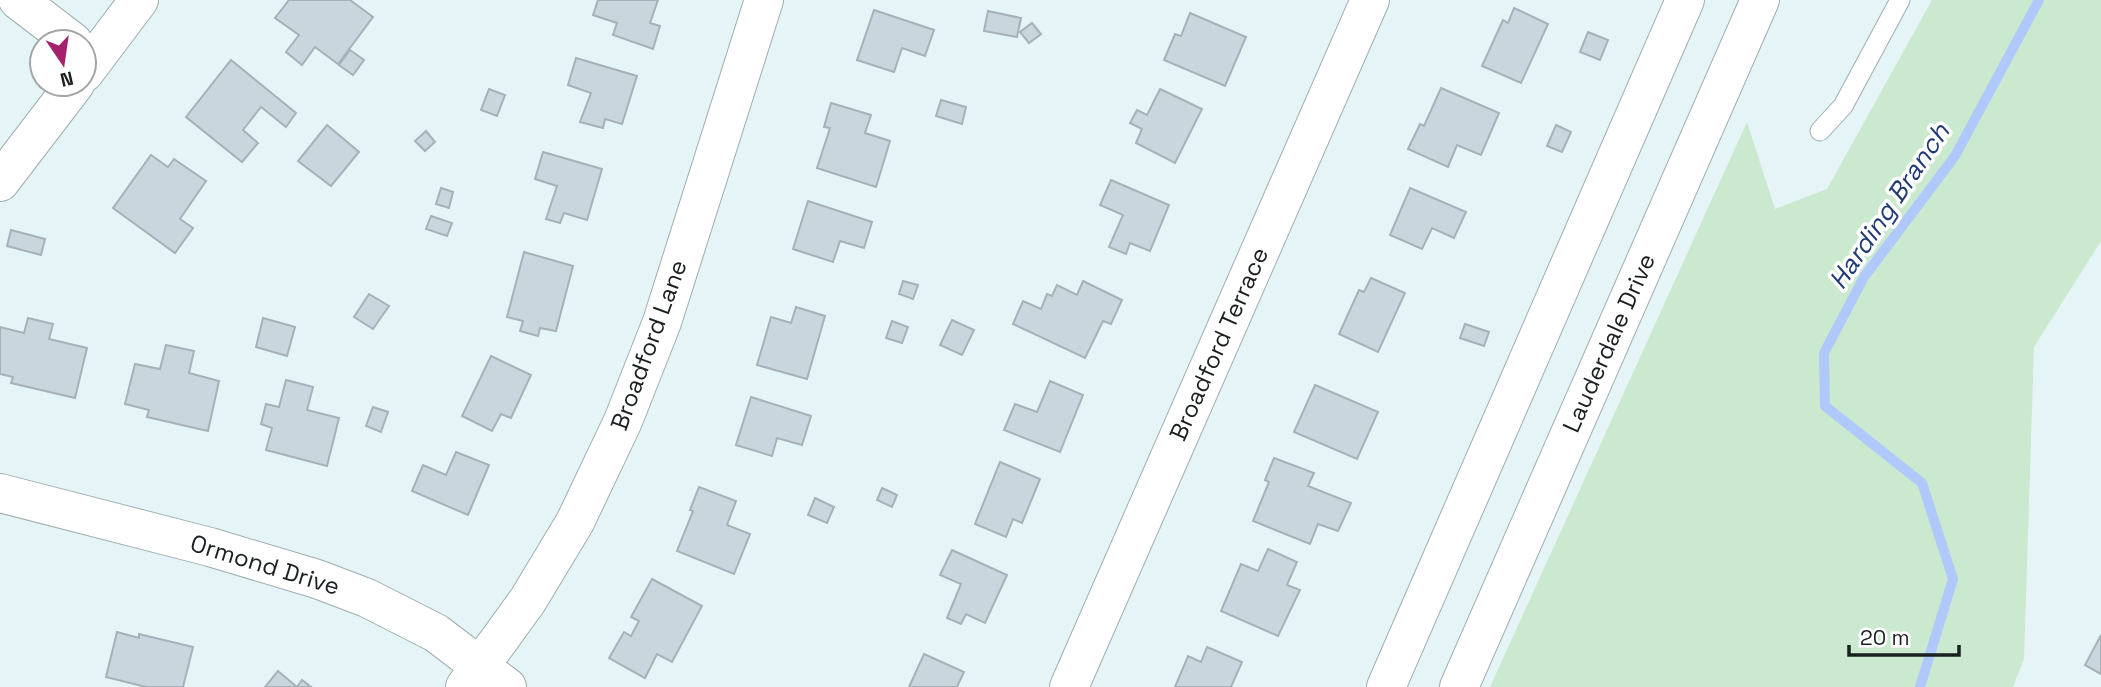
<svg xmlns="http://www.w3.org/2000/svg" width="2101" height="687" viewBox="0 0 2101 687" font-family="'Space Grotesk',sans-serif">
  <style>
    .green { fill: #cbe9ce }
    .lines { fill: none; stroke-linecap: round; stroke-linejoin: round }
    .stream { stroke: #b0c9fc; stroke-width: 10 }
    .building { fill: #cad6dd; stroke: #a6b1b8; stroke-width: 2 }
    .lane-casing { stroke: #9fadaf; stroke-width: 21 }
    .street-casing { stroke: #9fadaf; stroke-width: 40 }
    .secondary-casing { stroke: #9fadaf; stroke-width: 40 }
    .lane { stroke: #fff; stroke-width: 19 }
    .street { stroke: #fff; stroke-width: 38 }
    .secondary { stroke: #fff; stroke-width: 38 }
    .labels { text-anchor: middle; stroke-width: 7; stroke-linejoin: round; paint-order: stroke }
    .street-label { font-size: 24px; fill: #1a2021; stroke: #fff }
    .water-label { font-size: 26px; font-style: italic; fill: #213a75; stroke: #fff }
  </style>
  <rect width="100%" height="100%" fill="#e5f5f7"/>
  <!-- green -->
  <path class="green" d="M 1932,0 L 2101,0 L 2101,241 L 2034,347 L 2024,659 L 2013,687 L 1490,687 L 1747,122 L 1775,209 L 1827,189 Z"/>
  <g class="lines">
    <!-- stream -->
    <path class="stream" d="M 1920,687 L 1953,579 L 1922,483 L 1825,406 L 1824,353 L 1864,277 L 1955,156 L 2039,0"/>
  </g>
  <!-- building -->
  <g class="building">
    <path d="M 289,0 L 350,0 L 373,17 L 338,64 L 315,47 L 302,65 L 286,52 L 299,35 L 275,18 Z"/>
    <path d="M 598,0 L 658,0 L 650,23 L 660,26 L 653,49 L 613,35 L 617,23 L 593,15 Z"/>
    <path d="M 1514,8 L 1548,24 L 1521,83 L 1482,66 L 1503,20 L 1508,23 Z"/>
    <path d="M 874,10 L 934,30 L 925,56 L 902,48 L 894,72 L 857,60 Z"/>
    <path d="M 988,11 L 1021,18 L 1017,37 L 984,31 Z"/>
    <path d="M 1190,13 L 1246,37 L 1225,86 L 1164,60 L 1175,34 L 1181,36 Z"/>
    <path d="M 1032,23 L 1041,34 L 1029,43 L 1020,32 Z"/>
    <path d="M 1588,32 L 1608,40 L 1600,60 L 1580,52 Z"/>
    <path d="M 350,50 L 364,60 L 353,75 L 339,65 Z"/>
    <path d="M 576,58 L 637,76 L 622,124 L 605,119 L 603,128 L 580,122 L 591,93 L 568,85 Z"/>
    <path d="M 231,60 L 296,113 L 286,127 L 261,107 L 243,130 L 258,143 L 242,162 L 186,117 Z"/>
    <path d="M 1441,88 L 1499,113 L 1481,155 L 1457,145 L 1448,167 L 1408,149 L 1420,124 L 1424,126 Z"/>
    <path d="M 489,89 L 505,95 L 497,116 L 481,110 Z"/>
    <path d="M 1160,89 L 1202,109 L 1175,163 L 1136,143 L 1142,129 L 1130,123 L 1137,110 L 1147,115 Z"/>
    <path d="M 941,100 L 966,107 L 962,124 L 936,116 Z"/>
    <path d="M 831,103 L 871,115 L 865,133 L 890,141 L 876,187 L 817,168 L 830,128 L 824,127 Z"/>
    <path d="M 327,125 L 359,152 L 331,186 L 298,161 Z"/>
    <path d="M 1556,125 L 1571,132 L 1562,152 L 1547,146 Z"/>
    <path d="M 426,131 L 435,142 L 425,151 L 415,141 Z"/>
    <path d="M 543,152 L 602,169 L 587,220 L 564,213 L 560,223 L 546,219 L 557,186 L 535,179 Z"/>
    <path d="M 151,155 L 168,167 L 174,159 L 206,181 L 180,219 L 193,228 L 175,253 L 113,208 Z"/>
    <path d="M 1111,180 L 1169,205 L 1150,251 L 1130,243 L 1126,254 L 1109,247 L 1123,215 L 1100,205 Z"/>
    <path d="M 441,188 L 453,192 L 449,208 L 436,204 Z"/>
    <path d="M 1410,188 L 1466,212 L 1454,238 L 1432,228 L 1422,249 L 1390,235 Z"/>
    <path d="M 808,201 L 872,222 L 864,248 L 840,241 L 833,262 L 793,249 Z"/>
    <path d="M 431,216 L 452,223 L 447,236 L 426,229 Z"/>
    <path d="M 11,230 L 45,239 L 41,255 L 7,246 Z"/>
    <path d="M 524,252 L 573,266 L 556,331 L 540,328 L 538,336 L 520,331 L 523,321 L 507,317 Z"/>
    <path d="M 1371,278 L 1405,293 L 1378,352 L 1339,334 L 1359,290 L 1364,292 Z"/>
    <path d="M 903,281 L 918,285 L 913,299 L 899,294 Z"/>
    <path d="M 1083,281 L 1122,300 L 1111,324 L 1103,321 L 1085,358 L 1013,324 L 1023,301 L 1041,309 L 1047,294 L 1052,296 L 1057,285 L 1077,295 Z"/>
    <path d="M 369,294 L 389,306 L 373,329 L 354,317 Z"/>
    <path d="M 796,307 L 825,316 L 807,379 L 757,365 L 771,317 L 791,323 Z"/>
    <path d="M 28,318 L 53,324 L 49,339 L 87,348 L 75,398 L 11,383 L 13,377 L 0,374 L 0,327 L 24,333 Z"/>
    <path d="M 263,318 L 295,327 L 287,356 L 256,347 Z"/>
    <path d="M 952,320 L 974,330 L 962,355 L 940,345 Z"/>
    <path d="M 892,321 L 908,327 L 902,343 L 886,338 Z"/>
    <path d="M 1465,324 L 1489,332 L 1484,346 L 1460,338 Z"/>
    <path d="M 166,345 L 194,351 L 189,373 L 219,381 L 208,431 L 147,417 L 149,410 L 125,404 L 135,364 L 160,369 Z"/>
    <path d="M 491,356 L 531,375 L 511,418 L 501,414 L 492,431 L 462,416 Z"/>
    <path d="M 286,380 L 313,387 L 307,410 L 339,418 L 327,466 L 266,450 L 272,428 L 261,424 L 266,404 L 279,407 Z"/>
    <path d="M 1050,381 L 1083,395 L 1060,452 L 1004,430 L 1015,404 L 1037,412 Z"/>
    <path d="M 1315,385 L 1378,412 L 1357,459 L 1294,432 Z"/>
    <path d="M 751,397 L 811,416 L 802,445 L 777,438 L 772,456 L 736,445 Z"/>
    <path d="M 373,407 L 388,412 L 381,432 L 366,426 Z"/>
    <path d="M 456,452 L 489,465 L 468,515 L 412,491 L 423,465 L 446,475 Z"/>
    <path d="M 1274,458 L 1314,473 L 1308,486 L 1351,503 L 1338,531 L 1318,524 L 1310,544 L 1253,521 L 1269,482 L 1265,480 Z"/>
    <path d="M 1000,462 L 1040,479 L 1022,523 L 1013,519 L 1006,537 L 975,524 Z"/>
    <path d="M 699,487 L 736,501 L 727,525 L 750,534 L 734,574 L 677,551 L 693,511 L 690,510 Z"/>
    <path d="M 882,488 L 897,495 L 892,507 L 877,500 Z"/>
    <path d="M 815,498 L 834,507 L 827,523 L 808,515 Z"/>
    <path d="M 1268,549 L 1297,562 L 1287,585 L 1300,590 L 1278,636 L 1221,611 L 1241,564 L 1258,571 Z"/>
    <path d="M 952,550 L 1007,575 L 985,623 L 966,614 L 961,624 L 947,618 L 961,584 L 940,575 Z"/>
    <path d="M 652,579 L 702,606 L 672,662 L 657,654 L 645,678 L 609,658 L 624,632 L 631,636 L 639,621 L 631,617 Z"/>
    <path d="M 117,632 L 139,638 L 139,634 L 193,647 L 183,687 L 146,687 L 106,677 Z"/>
    <path d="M 2101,635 L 2101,674 L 2085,665 Z"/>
    <path d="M 1207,647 L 1242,662 L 1231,687 L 1175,687 L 1188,656 L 1201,662 Z"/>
    <path d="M 924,654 L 964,672 L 957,687 L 909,687 Z"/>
    <path d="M 278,671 L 297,687 L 302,680 L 311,687 L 265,687 Z"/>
  </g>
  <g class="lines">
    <!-- lane casing -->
    <g class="lane-casing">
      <path id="lane" d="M 1820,131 L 1843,106 L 1900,0"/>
    </g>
    <!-- street casing -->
    <g class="street-casing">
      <g id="street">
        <path d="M 18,0 L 73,42"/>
        <path d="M 84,73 L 139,0"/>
        <path d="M 0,182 L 75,84"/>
        <path d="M 0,493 L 210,547 L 317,579 L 367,598 L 436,633 L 507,687"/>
        <path d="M 465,687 L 528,600 L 575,522 L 623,421 L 662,322 L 764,0"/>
        <path d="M 1069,687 L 1370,0"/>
      </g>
    </g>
    <!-- secondary casing -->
    <g class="secondary-casing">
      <g id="secondary">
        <path d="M 1386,687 L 1685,0"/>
        <path d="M 1459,687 L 1760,0"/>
      </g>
    </g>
    <!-- lane -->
    <use href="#lane" class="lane"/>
    <!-- street -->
    <use href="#street" class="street"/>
    <!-- secondary -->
    <use href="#secondary" class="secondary"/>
  </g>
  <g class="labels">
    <!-- street labels -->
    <g class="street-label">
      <text transform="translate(1609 343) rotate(-66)" y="8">Lauderdale Drive</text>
      <text transform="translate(1219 344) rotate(-66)" y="8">Broadford Terrace</text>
      <text transform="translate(649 345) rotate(-70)" y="8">Broadford Lane</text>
      <text transform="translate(265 565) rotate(17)" y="8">Ormond Drive</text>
    </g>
    <!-- water labels -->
    <g class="water-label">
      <text transform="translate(1889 206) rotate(-56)" y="9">Harding Branch</text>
    </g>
  </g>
  <!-- north arrow -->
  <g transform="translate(63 63) rotate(167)"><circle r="33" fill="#ffffff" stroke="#a3a6a6" stroke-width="2"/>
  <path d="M0-5L12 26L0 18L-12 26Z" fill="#a6216c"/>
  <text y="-10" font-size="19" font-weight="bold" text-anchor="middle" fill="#1a2021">N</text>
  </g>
  <!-- scale -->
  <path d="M1849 645v10h110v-10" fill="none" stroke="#1a2021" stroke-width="3.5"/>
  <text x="1860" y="645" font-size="21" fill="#1a2021" stroke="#ffffff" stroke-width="5" paint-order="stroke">20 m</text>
</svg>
